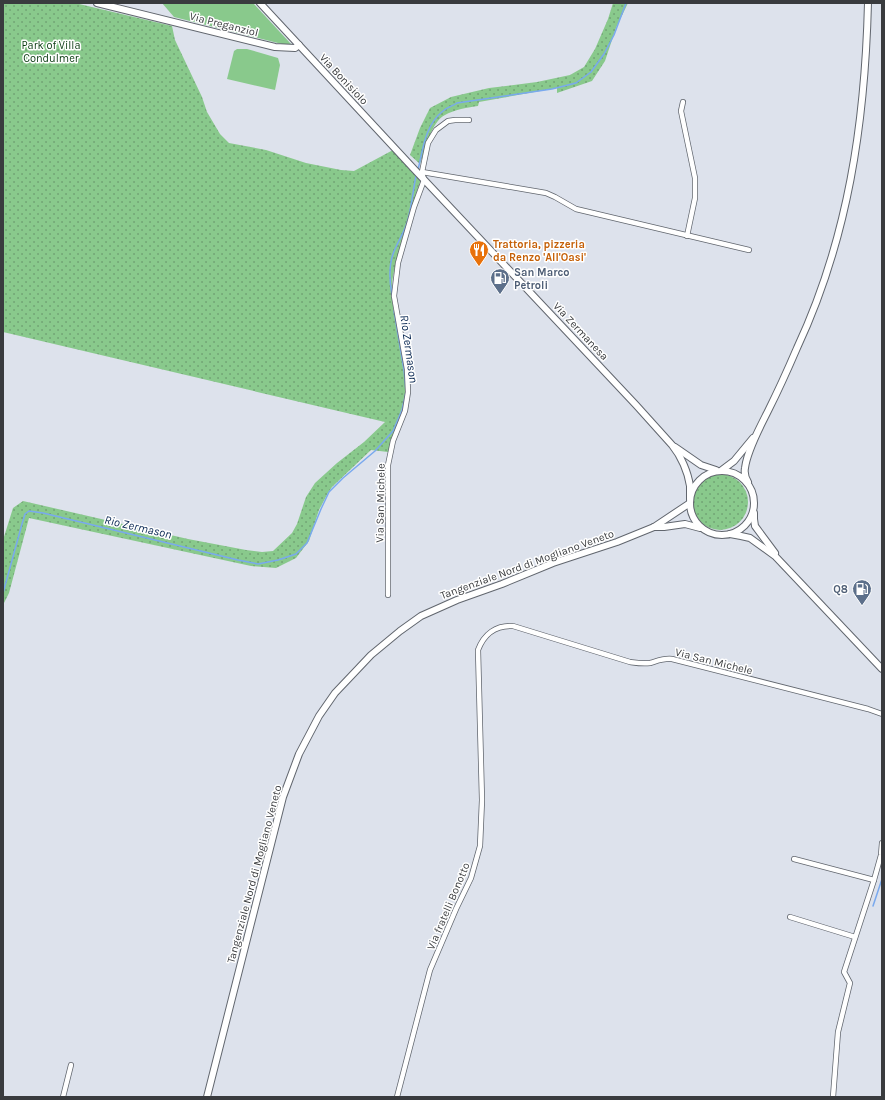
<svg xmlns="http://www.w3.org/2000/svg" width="885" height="1100" viewBox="0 0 885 1100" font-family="Karla,sans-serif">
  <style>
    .green { fill: url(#green-dots) }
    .pitch { fill: #89c98c }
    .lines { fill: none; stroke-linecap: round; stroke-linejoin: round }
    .stream { stroke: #79a9ee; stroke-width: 1.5 }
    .street-casing { stroke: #61666e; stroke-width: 6 }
    .secondary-casing { stroke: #61666e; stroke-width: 8 }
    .street { stroke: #fff; stroke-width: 4.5 }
    .secondary { stroke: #fff; stroke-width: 6 }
    .labels { text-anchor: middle; stroke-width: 3; stroke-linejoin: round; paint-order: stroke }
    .street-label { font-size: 11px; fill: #393b3e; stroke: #fff }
    .park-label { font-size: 11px; fill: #0a3c12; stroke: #fff }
    .food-label { font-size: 11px; font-weight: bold; fill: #c56008; stroke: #fff; text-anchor: start }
    .service-label { font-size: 11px; font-weight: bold; fill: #4e5e75; stroke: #fff; text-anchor: start }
    .water-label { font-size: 12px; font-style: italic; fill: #092853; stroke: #fff }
  </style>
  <defs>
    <pattern id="green-dots" width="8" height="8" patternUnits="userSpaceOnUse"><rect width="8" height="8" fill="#89c98c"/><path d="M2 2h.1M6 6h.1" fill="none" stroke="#71a474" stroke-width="1.8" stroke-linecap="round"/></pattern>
  </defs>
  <rect width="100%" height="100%" fill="#dde2ec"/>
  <!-- green -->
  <g class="green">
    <path d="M 3,3 L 75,3 L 172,26 L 175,40 L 202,97 L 207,112 L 220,134 L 229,143 L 266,150 L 306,163 L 341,170 L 354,171 L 393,150 L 421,179 C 414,199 409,218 404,238 C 399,254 392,271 392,288 C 391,315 403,345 406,372 C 408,400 396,426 388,452 L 371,450 L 332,487 L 328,493 L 319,510 L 309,541 L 296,558 L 276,568 L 251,566 L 29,518 L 9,593 L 3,605 L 3,540 L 13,508 L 23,501 L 188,539 L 246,550 L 262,552 L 273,551 L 292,533 L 297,524 L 306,497 L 315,483 L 337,463 L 364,442 L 385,422 L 3,332 Z"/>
    <path d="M 613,3 L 628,3 L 616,28 L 605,61 L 592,81 L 557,93 L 557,88 L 479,102 L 478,106 C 469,107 453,110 445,115 C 431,122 425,151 420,164 L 410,155 L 420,128 L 430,108 L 451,97 L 489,88 L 537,82 L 570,75 L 584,67 L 595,49 L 608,19 Z"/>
    <circle cx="720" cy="502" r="28"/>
  </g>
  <!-- pitch -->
  <g class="pitch">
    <path d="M 162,3 L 253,3 L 291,44 L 282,44 L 174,17 Z"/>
    <path d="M 237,49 L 247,49 L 278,58 L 280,65 L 275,90 L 227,79 L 234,51 Z"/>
  </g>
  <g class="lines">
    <!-- stream -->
    <g class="stream">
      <path d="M 418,170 C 423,149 425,125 443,111 C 447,107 453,106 457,103 L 552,89 L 576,83 L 591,72 L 604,54 L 614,35 L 626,3"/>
      <path d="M 392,295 C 389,279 388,262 396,247 C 400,238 406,229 408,219 C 412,205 413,190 416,176"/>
      <path d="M 3,593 L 22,524 L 25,514 L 29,511 L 43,513 L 238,560 L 258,564 L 278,560 L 296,554 L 307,543 L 321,509 L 329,492 L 343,478 L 375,451 L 393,431 L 402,410 L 406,392 L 404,370 L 394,311"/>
      <path d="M 873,906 L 882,879"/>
    </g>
    <!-- street casing -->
    <g class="street-casing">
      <g id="street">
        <path d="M 683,102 L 681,111 L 695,178 L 695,198 L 687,236"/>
        <path d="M 422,172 L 546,193 L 555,197 L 576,209 L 749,250"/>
        <path d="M 388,595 L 388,465 L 393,441 L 405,411 L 408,392 L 407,369 L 394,296 L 398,263 L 414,207 L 424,180 L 422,172 L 428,143 L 436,130 L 448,121 L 455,120 L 469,120"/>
        <path d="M 794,859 L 874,880"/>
        <path d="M 790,917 L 855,937"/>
        <path d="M 63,1097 L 71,1065"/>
        <path d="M 397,1097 L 430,970 L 456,909 L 471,878 L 480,846 L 482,800 L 478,650 C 484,634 496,625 513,626 L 630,662 C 637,663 643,664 650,663 C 657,661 664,658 672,659 L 868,709 L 882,714"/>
        <path d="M 833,1097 L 838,1032 L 850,983 L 844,972 L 874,880 L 881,855 L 882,843"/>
      </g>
    </g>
    <!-- secondary casing -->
    <g class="secondary-casing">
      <g id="secondary">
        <path d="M 97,3 L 275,47 L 295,48 L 299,45"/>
        <path d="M 260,3 L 414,169 L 636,405 L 672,445 C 681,456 688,472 690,486 C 690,490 690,495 690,499"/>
        <path d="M 675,447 L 701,465 L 716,470"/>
        <path d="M 722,470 L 734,461 L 753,438"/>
        <circle cx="722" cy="503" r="32"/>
        <path d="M 748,482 C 745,477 744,473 745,468 C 747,451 760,427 768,411 C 778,391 788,369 797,348 C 848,239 865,123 868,3"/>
        <path d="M 754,513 L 754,519 L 755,526 L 775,553"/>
        <path d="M 654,527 L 664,527 L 685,524 L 700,528"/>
        <path d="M 730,534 L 741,536 L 750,538 L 775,556 L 882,669"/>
        <path d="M 207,1097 L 283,797 L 299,754 L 319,716 L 335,693 L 354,673 L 371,655 L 400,631 L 421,616 L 457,600 L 502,584 L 553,563 L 617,542 L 654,527 L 690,503"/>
      </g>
    </g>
    <!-- street -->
    <use href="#street" class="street"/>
    <!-- secondary -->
    <use href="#secondary" class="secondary"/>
  </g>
  <!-- icons -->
  <defs>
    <g id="restaurant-pin" transform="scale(1)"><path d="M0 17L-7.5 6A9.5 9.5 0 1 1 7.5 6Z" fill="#e8710a" stroke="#fff"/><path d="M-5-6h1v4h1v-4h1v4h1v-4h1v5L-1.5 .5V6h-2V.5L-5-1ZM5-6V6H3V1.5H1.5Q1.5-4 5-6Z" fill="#fff"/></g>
    <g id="fuel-pin" transform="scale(1)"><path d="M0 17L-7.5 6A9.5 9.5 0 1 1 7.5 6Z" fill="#5c6f8a" stroke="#fff"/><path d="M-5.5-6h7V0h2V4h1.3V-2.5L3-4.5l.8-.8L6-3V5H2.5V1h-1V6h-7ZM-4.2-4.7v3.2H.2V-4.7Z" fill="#fff"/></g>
  </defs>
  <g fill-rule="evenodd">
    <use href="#restaurant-pin" x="479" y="250"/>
    <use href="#fuel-pin" x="500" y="278"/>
    <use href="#fuel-pin" x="862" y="589"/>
  </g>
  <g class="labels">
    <!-- street labels -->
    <g class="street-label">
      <text transform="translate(224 24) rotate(14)" y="4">Via Preganziol</text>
      <text transform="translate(344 79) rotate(47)" y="4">Via Bonisiolo</text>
      <text transform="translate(581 331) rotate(47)" y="4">Via Zermanesa</text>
      <text transform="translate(380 503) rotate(-89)" y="4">Via San Michele</text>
      <text transform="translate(527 564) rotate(-20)" y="4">Tangenziale Nord di Mogliano Veneto</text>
      <text transform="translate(714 661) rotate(14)" y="4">Via San Michele</text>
      <text transform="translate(254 874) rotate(-75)" y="4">Tangenziale Nord di Mogliano Veneto</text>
      <text transform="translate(448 906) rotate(-67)" y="4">Via fratelli Bonotto</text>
    </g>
    <!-- park labels -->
    <g class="park-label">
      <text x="51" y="49">Park of Villa<tspan x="51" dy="13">Condulmer</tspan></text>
    </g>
    <!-- food labels -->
    <g class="food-label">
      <text x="493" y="248">Trattoria, pizzeria<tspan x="493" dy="13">da Renzo 'All'Oasi'</tspan></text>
    </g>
    <!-- service labels -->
    <g class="service-label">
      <text x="514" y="276">San Marco<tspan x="514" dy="13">Petroli</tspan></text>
      <text x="848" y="593" text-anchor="end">Q8</text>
    </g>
    <!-- water labels -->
    <g class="water-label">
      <text transform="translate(409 349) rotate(82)" y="4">Rio Zermason</text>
      <text transform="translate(138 527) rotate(13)" y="4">Rio Zermason</text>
    </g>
  </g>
  <!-- border -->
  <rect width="885" height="1100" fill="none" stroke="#393b3e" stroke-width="8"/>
</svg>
